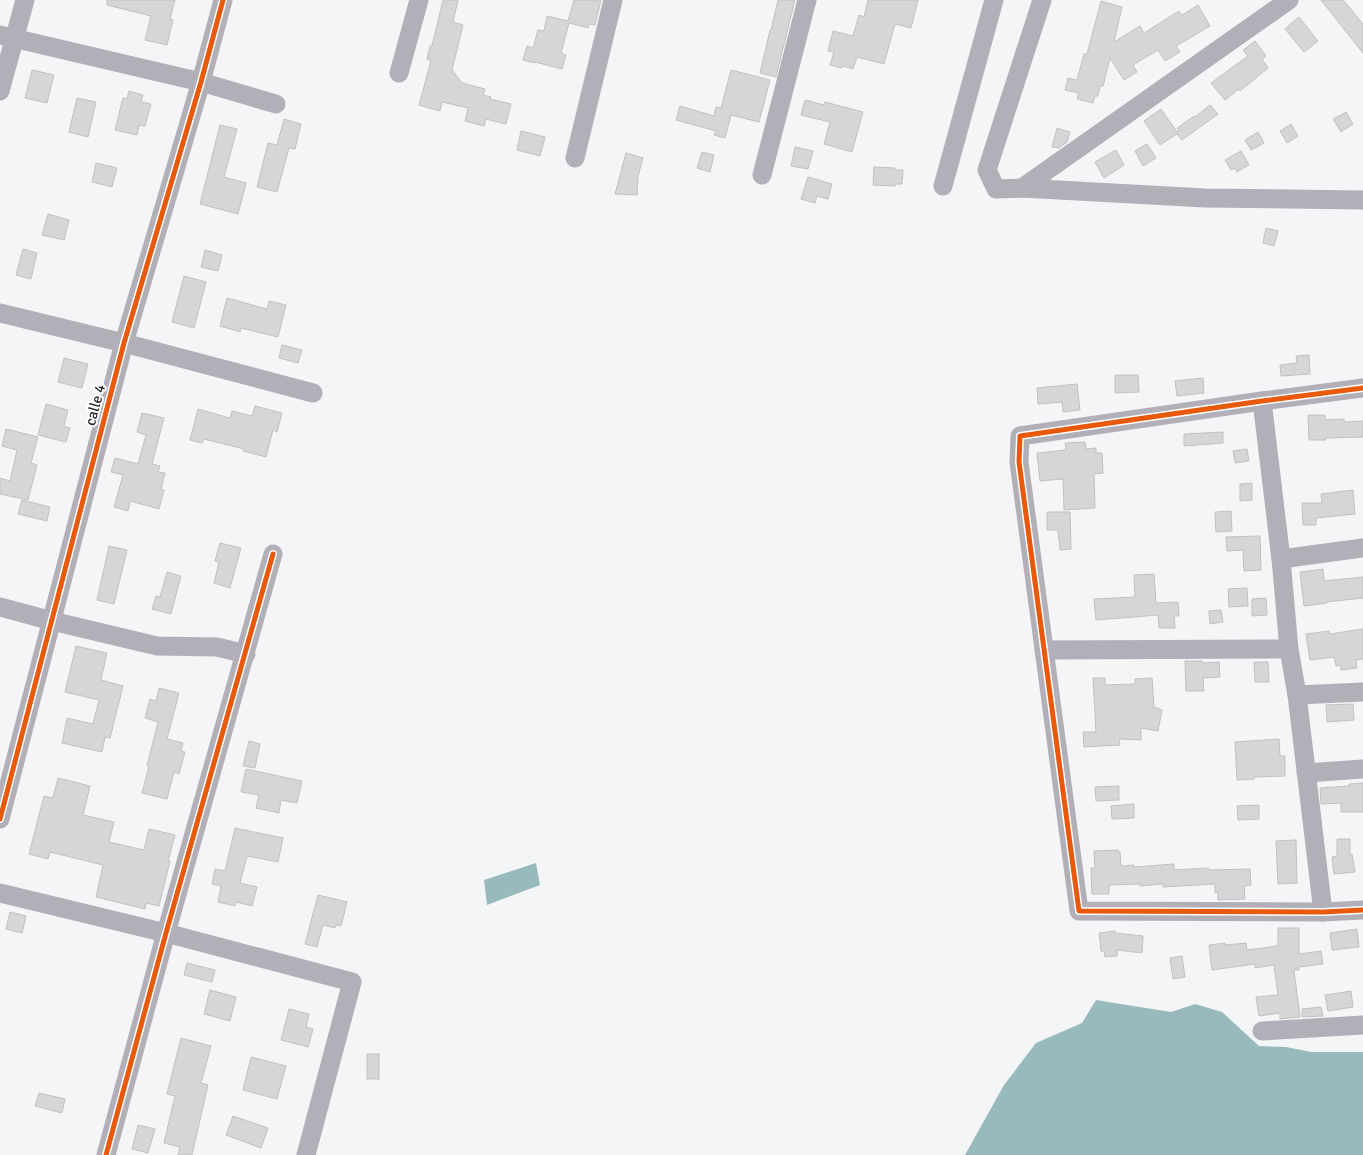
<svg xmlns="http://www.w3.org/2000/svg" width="1363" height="1155" viewBox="0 0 1363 1155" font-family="Signika,sans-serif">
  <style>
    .water { fill: #99babc }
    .building { fill: #d5d6d7; stroke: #c0c1c3 }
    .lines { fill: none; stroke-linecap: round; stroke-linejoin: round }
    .minor { stroke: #b2afb9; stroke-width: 19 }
    .cycleway-casing { stroke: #fff; stroke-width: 8 }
    .cycleway { stroke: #e8590c; stroke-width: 5 }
    .labels { text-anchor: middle; stroke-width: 4; stroke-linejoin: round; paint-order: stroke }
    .street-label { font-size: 15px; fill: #2b2c2e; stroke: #fff }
  </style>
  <rect width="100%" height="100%" fill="#f3f5f7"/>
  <!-- water -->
  <g class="water">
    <path d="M 536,863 L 540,885 L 487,905 L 484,880 Z"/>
    <path d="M 1096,1000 L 1171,1012 L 1195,1004 L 1222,1012 L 1259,1046 L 1286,1047 L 1311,1052 L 1363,1052 L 1363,1155 L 965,1155 L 1004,1085 L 1036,1043 L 1082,1023 Z"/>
  </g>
  <!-- building -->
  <g class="building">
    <path d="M 107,0 L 175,0 L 170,19 L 173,20 L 167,45 L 145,40 L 151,16 L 107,5 Z"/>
    <path d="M 443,0 L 458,0 L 453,22 L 463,25 L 452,70 L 462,83 L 485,89 L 483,95 L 491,97 L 490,99 L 511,104 L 506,124 L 486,119 L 484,126 L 465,121 L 468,108 L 442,102 L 440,111 L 419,105 L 431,61 L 427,59 L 430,46 L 432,46 Z"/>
    <path d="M 574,0 L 601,0 L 595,25 L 589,24 L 588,28 L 569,23 L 561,53 L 566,55 L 562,69 L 535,62 L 535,63 L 523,60 L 527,46 L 533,48 L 538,30 L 544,31 L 547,16 L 568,21 Z"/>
    <path d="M 778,0 L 795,0 L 776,77 L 760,73 L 770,30 L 771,30 Z"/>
    <path d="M 868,0 L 918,0 L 911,28 L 895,24 L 884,64 L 857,57 L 853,69 L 843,66 L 842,68 L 830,65 L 834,52 L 828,51 L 833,31 L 853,36 L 859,15 L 864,17 Z"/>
    <path d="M 1321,0 L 1343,0 L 1363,24 L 1363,53 Z"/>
    <path d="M 1101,1 L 1122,7 L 1114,42 L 1140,26 L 1144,33 L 1179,11 L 1182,15 L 1198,5 L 1210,26 L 1176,46 L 1180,52 L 1165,61 L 1158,50 L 1133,65 L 1137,72 L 1124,80 L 1110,58 L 1103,86 L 1100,86 L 1098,96 L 1095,96 L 1093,103 L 1077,99 L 1079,93 L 1065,90 L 1068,78 L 1077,80 L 1084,54 L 1087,54 Z"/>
    <path d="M 1299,17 L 1318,41 L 1304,52 L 1285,29 Z"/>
    <path d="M 1255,41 L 1266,56 L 1262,59 L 1268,68 L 1240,91 L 1239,89 L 1225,100 L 1211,83 L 1248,56 L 1243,50 Z"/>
    <path d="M 32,70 L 54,75 L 47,103 L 25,98 Z"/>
    <path d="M 731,70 L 770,80 L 759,122 L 731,115 L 725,138 L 714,135 L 716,131 L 676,120 L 680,106 L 714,116 L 716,107 L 721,108 Z"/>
    <path d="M 129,91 L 143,95 L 141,102 L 151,104 L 145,126 L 139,125 L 137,135 L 115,130 L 123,98 L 127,99 Z"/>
    <path d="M 77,98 L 96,102 L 88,137 L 69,132 Z"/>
    <path d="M 805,100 L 824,105 L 825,102 L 863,112 L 852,152 L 824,144 L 830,122 L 801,115 Z"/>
    <path d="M 1210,105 L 1218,114 L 1182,140 L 1177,134 L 1160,145 L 1144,121 L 1161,109 L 1177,132 L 1179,131 L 1177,128 L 1194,116 L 1195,117 Z"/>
    <path d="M 1346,112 L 1353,124 L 1341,132 L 1333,119 Z"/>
    <path d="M 284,119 L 301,124 L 295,149 L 289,148 L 277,192 L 257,187 L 268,143 L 277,145 Z"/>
    <path d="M 1291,124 L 1298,136 L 1287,143 L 1280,131 Z"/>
    <path d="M 220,125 L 237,129 L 224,177 L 246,183 L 238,214 L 200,204 Z"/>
    <path d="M 1057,128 L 1070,132 L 1067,142 L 1059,148 L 1052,147 Z"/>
    <path d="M 521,131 L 545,137 L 540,156 L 517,150 Z"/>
    <path d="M 1258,132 L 1264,143 L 1251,150 L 1245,140 Z"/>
    <path d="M 1147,144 L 1156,158 L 1143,166 L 1135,151 Z"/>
    <path d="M 795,147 L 813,151 L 808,169 L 791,166 Z"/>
    <path d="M 1116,150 L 1124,165 L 1104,178 L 1095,162 Z"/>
    <path d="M 1241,151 L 1249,165 L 1237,172 L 1235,168 L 1231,170 L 1225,160 Z"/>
    <path d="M 702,152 L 714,155 L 710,172 L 697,168 Z"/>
    <path d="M 626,153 L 643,158 L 638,176 L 637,195 L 615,194 Z"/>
    <path d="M 96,163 L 117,168 L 112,187 L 92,182 Z"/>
    <path d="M 874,167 L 895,168 L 895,170 L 903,170 L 902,184 L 895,184 L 895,186 L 873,185 Z"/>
    <path d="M 808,177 L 832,184 L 828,199 L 817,196 L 815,203 L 801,199 Z"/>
    <path d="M 48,214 L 69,220 L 64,240 L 42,235 Z"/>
    <path d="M 1266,228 L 1278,231 L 1274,246 L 1263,243 Z"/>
    <path d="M 23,249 L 37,253 L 31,279 L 16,275 Z"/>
    <path d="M 205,250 L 222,255 L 218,271 L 201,267 Z"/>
    <path d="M 184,276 L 206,282 L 194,328 L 172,322 Z"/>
    <path d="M 227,298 L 267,309 L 269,301 L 286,305 L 278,337 L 241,328 L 240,332 L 220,326 Z"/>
    <path d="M 282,345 L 302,350 L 298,363 L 279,358 Z"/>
    <path d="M 1309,355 L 1310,374 L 1281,376 L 1280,365 L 1297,363 L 1296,356 Z"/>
    <path d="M 64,358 L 88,364 L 82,388 L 58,382 Z"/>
    <path d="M 1115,375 L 1138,375 L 1139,392 L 1115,393 Z"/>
    <path d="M 1203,378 L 1204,393 L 1177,396 L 1175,381 Z"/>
    <path d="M 1077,384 L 1080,410 L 1063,412 L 1062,402 L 1038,404 L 1037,388 Z"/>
    <path d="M 46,404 L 68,410 L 64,426 L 70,428 L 66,442 L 38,435 Z"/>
    <path d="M 255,406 L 282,413 L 277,432 L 273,430 L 266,457 L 243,451 L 244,449 L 204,439 L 202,443 L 190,440 L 198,409 L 230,418 L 232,411 L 252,416 Z"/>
    <path d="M 142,413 L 164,418 L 152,464 L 160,466 L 158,472 L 165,473 L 161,489 L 164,490 L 159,509 L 130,501 L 128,511 L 114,507 L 123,475 L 111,472 L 115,458 L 138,464 L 146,435 L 137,432 Z"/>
    <path d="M 1308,415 L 1325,415 L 1325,420 L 1344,419 L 1344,422 L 1363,421 L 1363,437 L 1326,438 L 1326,440 L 1309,440 Z"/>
    <path d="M 6,429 L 38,437 L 31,463 L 37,465 L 28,500 L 0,494 L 0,478 L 10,481 L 17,450 L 2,446 Z"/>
    <path d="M 1223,432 L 1223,443 L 1184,446 L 1184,434 Z"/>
    <path d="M 1085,442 L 1086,449 L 1096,448 L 1096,453 L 1102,453 L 1103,473 L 1094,474 L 1095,508 L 1064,510 L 1063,479 L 1040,481 L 1037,453 L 1066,450 L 1065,443 Z"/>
    <path d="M 1247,449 L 1249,461 L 1235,463 L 1233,451 Z"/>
    <path d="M 1252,483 L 1252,500 L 1240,501 L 1240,484 Z"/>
    <path d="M 1353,490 L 1355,514 L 1316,518 L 1316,525 L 1303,525 L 1302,503 L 1322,503 L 1321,494 Z"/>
    <path d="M 22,500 L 50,507 L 47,521 L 18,514 Z"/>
    <path d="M 1231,511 L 1232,531 L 1216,532 L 1215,512 Z"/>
    <path d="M 1047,512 L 1070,512 L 1071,549 L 1060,550 L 1058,530 L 1047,530 Z"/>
    <path d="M 1260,536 L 1261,570 L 1244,571 L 1243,550 L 1227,551 L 1226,537 Z"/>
    <path d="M 220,543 L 241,548 L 230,588 L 214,583 L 219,562 L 215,561 Z"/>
    <path d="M 109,546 L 127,550 L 114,604 L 97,600 Z"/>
    <path d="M 1323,569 L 1324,581 L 1363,577 L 1363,598 L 1326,602 L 1327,603 L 1304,606 L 1300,572 Z"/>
    <path d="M 167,572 L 181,576 L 171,614 L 152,609 L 156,596 L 160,597 Z"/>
    <path d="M 1154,574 L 1156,603 L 1178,602 L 1179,616 L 1174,616 L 1175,628 L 1159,628 L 1158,615 L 1096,620 L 1094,599 L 1135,597 L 1134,575 Z"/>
    <path d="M 1247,588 L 1248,606 L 1229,607 L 1228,589 Z"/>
    <path d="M 1266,598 L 1267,615 L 1252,616 L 1252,599 Z"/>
    <path d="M 1221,610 L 1223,622 L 1210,624 L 1209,611 Z"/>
    <path d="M 1363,629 L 1363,659 L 1356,660 L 1357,668 L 1341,670 L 1340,665 L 1336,666 L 1334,657 L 1310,660 L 1306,634 L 1329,631 L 1330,634 Z"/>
    <path d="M 76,646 L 107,653 L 101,680 L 123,686 L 110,738 L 105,737 L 102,752 L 62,743 L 67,718 L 93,724 L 99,700 L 65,692 Z"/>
    <path d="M 1185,661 L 1202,661 L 1203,663 L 1219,662 L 1220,677 L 1203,678 L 1204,691 L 1186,691 Z"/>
    <path d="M 1254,662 L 1268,662 L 1269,682 L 1255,682 Z"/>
    <path d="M 1093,678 L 1105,678 L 1105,685 L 1135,684 L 1135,679 L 1152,678 L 1154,707 L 1162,710 L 1158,731 L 1141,728 L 1141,740 L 1119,739 L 1120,745 L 1084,747 L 1083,732 L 1096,732 Z"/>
    <path d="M 159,688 L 179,693 L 167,739 L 183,743 L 181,751 L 185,752 L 179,774 L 174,772 L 167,799 L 142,793 L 149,766 L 147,766 L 158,722 L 145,718 L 150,699 L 156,701 Z"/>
    <path d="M 1353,704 L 1354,720 L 1327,722 L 1326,705 Z"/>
    <path d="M 1279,739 L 1280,756 L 1285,756 L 1285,776 L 1254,777 L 1254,779 L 1237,780 L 1235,742 Z"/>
    <path d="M 249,741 L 260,744 L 255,768 L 243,766 Z"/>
    <path d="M 246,769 L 302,781 L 297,803 L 281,800 L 279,813 L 256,808 L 259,795 L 241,792 Z"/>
    <path d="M 58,778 L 90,786 L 83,815 L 114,822 L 109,842 L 144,850 L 149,829 L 175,835 L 168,861 L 170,861 L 159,906 L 146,903 L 145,909 L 96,897 L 103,865 L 50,852 L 48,859 L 29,854 L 44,796 L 53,798 Z"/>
    <path d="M 1363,783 L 1363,812 L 1341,812 L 1341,803 L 1321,804 L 1320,788 L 1349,786 L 1349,784 Z"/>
    <path d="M 1119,786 L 1119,800 L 1096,801 L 1095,787 Z"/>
    <path d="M 1134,804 L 1134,818 L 1112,819 L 1111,806 Z"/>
    <path d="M 1259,805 L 1259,819 L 1238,820 L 1237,806 Z"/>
    <path d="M 235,828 L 283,838 L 278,862 L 247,856 L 240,883 L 257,887 L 252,906 L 236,902 L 235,906 L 218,902 L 221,886 L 212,884 L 215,869 L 225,871 Z"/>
    <path d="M 1337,839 L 1350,839 L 1350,855 L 1352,854 L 1355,872 L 1334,874 L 1332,857 L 1337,856 Z"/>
    <path d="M 1296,840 L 1297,883 L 1278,884 L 1276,841 Z"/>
    <path d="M 1118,850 L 1118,852 L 1120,852 L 1121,866 L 1134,865 L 1134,867 L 1174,864 L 1174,870 L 1208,868 L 1209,870 L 1250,869 L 1251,885 L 1244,886 L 1245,899 L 1218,900 L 1218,892 L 1215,893 L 1215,884 L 1163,887 L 1163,884 L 1140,886 L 1140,884 L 1109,885 L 1109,894 L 1092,894 L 1091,868 L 1095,868 L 1094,851 Z"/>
    <path d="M 318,895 L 347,902 L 341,926 L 336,925 L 335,928 L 323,925 L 317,947 L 305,944 Z"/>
    <path d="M 10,912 L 26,916 L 22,933 L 6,929 Z"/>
    <path d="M 1278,928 L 1299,928 L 1299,954 L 1321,951 L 1323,964 L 1299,967 L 1299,970 L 1294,970 L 1300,1017 L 1280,1019 L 1280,1013 L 1259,1016 L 1256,997 L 1278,995 L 1274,965 L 1255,968 L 1255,964 L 1212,970 L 1209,945 L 1225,943 L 1225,945 L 1246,943 L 1247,950 L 1278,946 Z"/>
    <path d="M 1357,929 L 1359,947 L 1332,950 L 1330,933 Z"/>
    <path d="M 1115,931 L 1115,933 L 1143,936 L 1142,953 L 1117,950 L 1117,956 L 1105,957 L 1104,951 L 1101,951 L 1099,933 Z"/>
    <path d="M 1182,956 L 1185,977 L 1173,979 L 1170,958 Z"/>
    <path d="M 187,963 L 215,970 L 212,982 L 184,975 Z"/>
    <path d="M 210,990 L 236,997 L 230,1021 L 204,1014 Z"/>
    <path d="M 1351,991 L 1353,1007 L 1328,1011 L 1325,995 Z"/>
    <path d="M 1321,1007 L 1323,1016 L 1302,1017 L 1302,1009 Z"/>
    <path d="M 289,1009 L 309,1014 L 306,1027 L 313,1029 L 308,1047 L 281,1040 Z"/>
    <path d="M 181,1038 L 211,1046 L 201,1083 L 208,1085 L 192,1155 L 178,1155 L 180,1147 L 164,1143 L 175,1096 L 167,1094 Z"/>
    <rect x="367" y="1054" width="12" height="25"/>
    <path d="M 251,1057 L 286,1066 L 277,1099 L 243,1090 Z"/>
    <path d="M 39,1093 L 65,1099 L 62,1113 L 35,1106 Z"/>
    <path d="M 233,1116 L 268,1128 L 261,1148 L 226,1135 Z"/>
    <path d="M 138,1125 L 155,1129 L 148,1153 L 132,1149 Z"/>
  </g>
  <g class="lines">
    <!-- minor -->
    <g class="minor">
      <path d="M 1042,0 L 987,170 L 996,189 L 1022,188 L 1205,198 L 1363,200"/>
      <path d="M 0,35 L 201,82 L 276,104"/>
      <path d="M 399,73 L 419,0"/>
      <path d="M 0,91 L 25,0"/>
      <path d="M 575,158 L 613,0"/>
      <path d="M 762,175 L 807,0"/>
      <path d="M 943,186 L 994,0"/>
      <path d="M 1022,188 L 1289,0"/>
      <path d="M 0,313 L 124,343 L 313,393"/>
      <path d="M 1363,388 L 1262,401 L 1020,436 L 1019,462 L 1079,911 L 1323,912 L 1363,910"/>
      <path d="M 1262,401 L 1281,559 L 1289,649 L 1297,695 L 1323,912"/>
      <path d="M 1281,559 L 1363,548"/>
      <path d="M 0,607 L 52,621 L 157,646 L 217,647 L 246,654"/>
      <path d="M 1044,650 L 1289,649"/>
      <path d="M 1297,695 L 1363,692"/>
      <path d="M 1306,773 L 1363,769"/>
      <path d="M 0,819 L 124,343 L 201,82 L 223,0"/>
      <path d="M 0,893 L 166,933 L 352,982 L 306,1155"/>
      <path d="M 1262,1031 L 1363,1025"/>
      <path d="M 106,1155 L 166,933 L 273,554"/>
    </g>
    <!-- cycleway casing -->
    <g class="cycleway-casing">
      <g id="cycleway">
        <path d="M 1363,388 L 1262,401 L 1020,436 L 1019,462 L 1079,911 L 1323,912 L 1363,910"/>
        <path d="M 0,819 L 124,343 L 201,82 L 223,0"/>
        <path d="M 106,1155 L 166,933 L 273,554"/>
      </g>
    </g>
    <!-- cycleway -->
    <use href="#cycleway" class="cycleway"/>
  </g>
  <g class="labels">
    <!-- street labels -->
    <g class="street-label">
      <text transform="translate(95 405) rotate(-75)" y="5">calle 4</text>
    </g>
  </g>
</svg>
